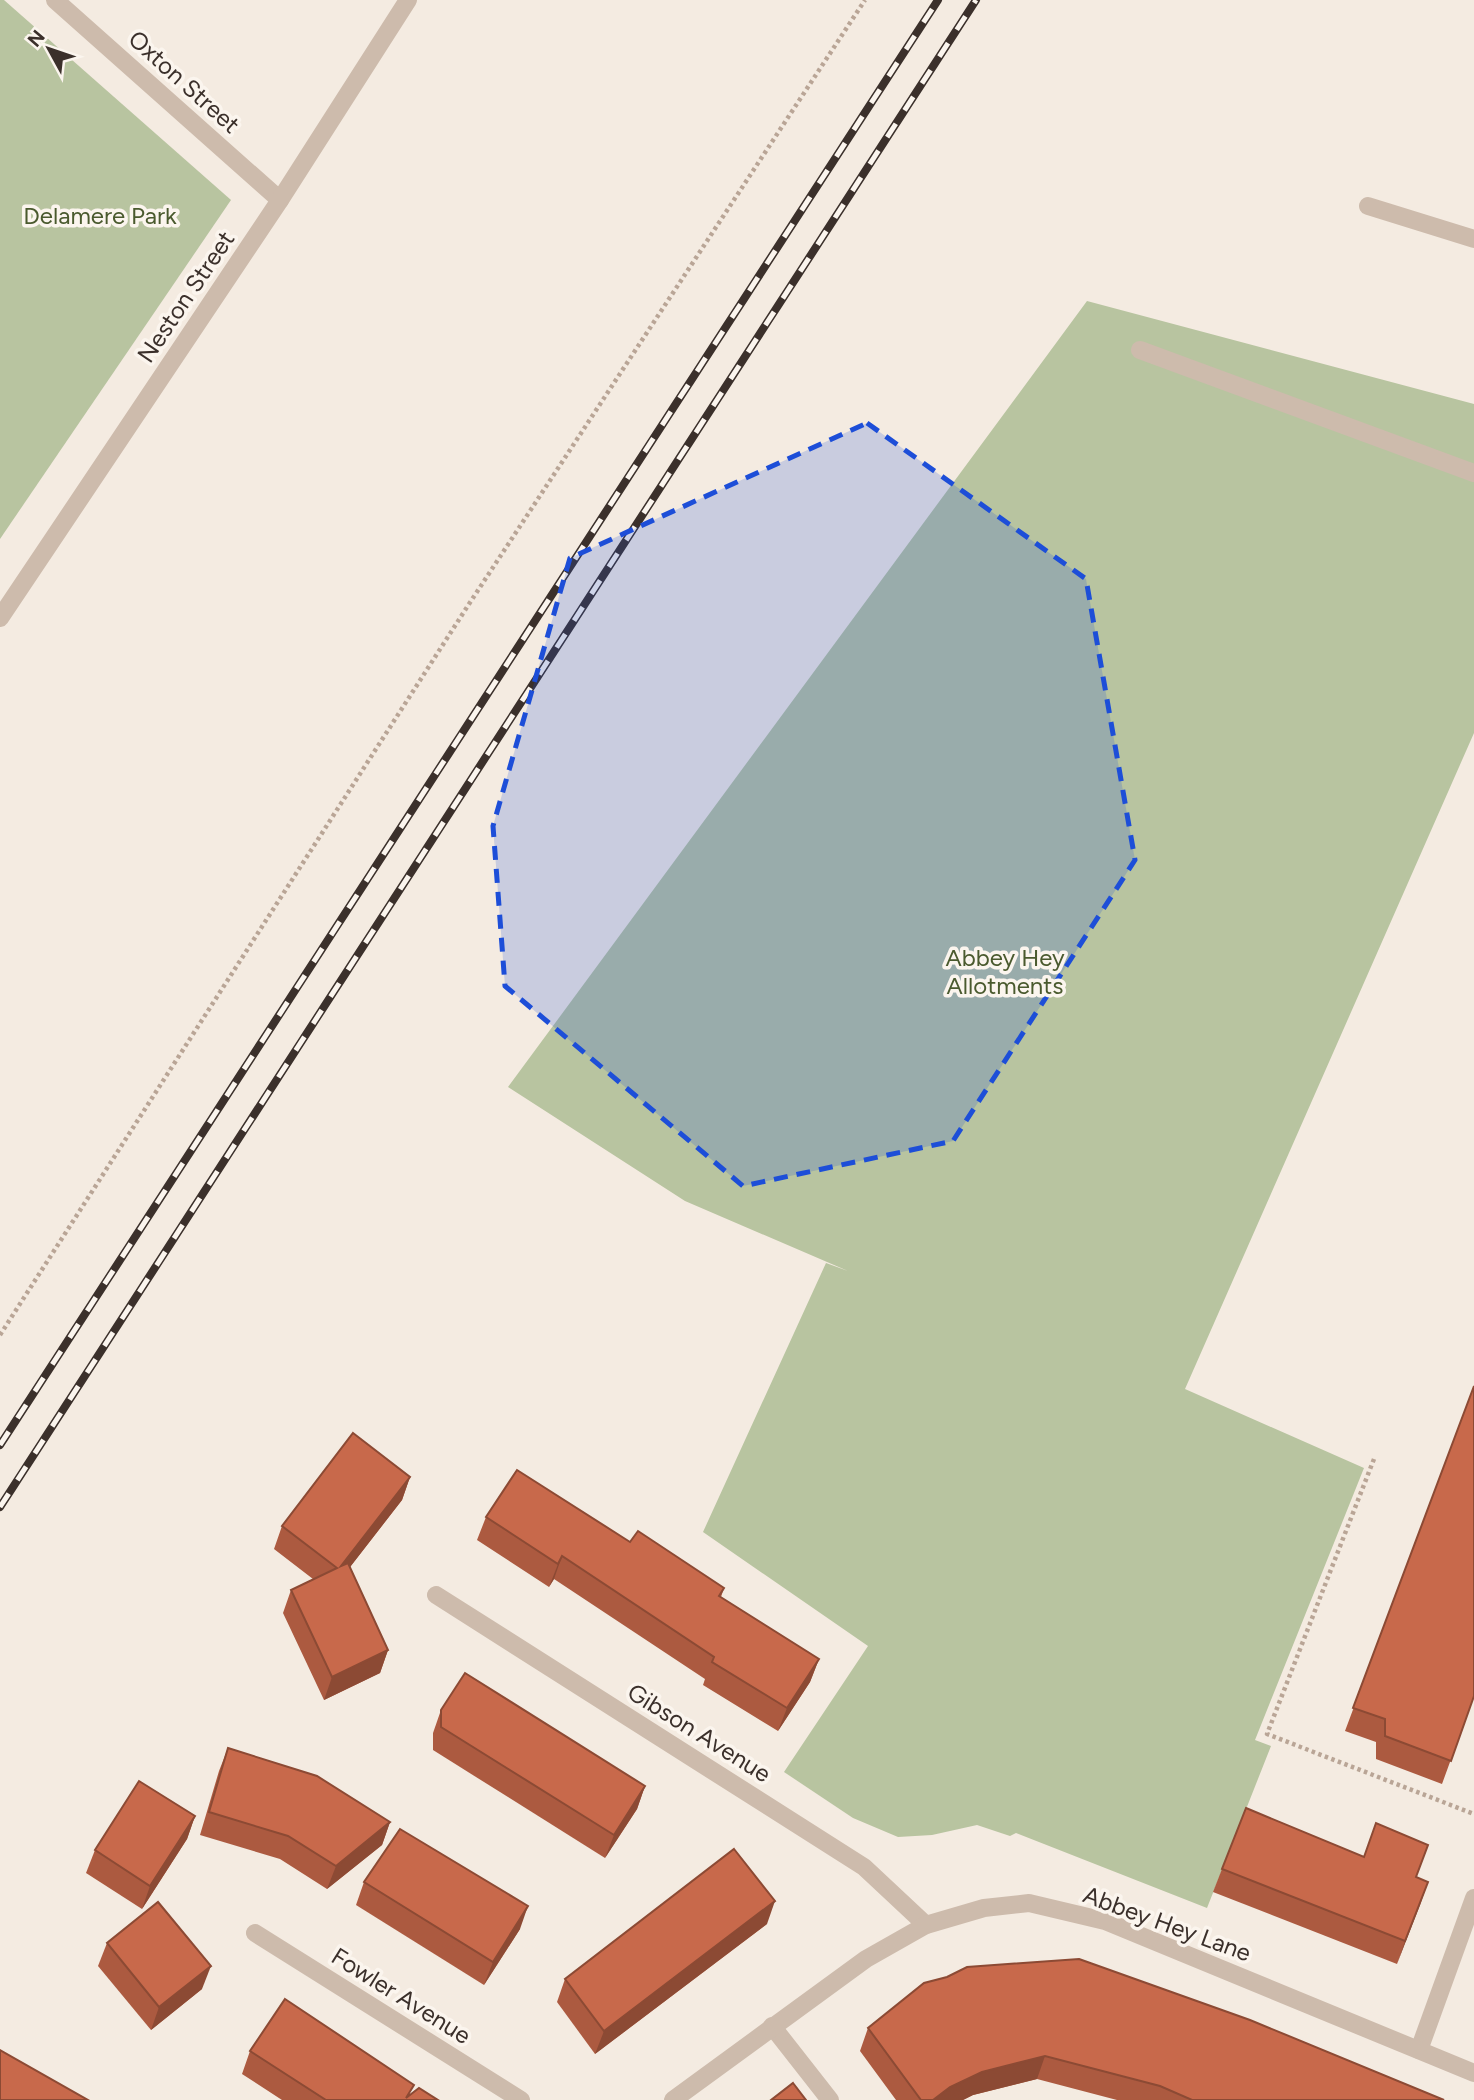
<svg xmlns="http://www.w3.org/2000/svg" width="1474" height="2100" viewBox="0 0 1474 2100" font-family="Figtree,sans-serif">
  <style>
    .green { fill: #b8c4a0 }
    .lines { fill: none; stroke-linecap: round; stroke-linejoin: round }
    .path { stroke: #b9a596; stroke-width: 4.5; stroke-dasharray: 3.5 3.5; stroke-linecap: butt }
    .lane { stroke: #cdbbac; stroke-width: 18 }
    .street { stroke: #cdbbac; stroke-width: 18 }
    .rail-casing { stroke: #3b302b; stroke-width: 8 }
    .rail { stroke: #fbf5ee; stroke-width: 5; stroke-dasharray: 16; stroke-linecap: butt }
    .wall { fill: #ac5a40 }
    .shaded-wall { fill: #8c4a34 }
    .building { fill: #c8694b; stroke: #8c4a34; stroke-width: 2 }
    .marked { fill: #1d4ed8; fill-opacity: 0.2; stroke: #1d4ed8; stroke-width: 5; stroke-dasharray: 14 9; stroke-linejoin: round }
    .labels { text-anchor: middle; stroke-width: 7; stroke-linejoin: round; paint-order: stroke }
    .street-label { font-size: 24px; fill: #3b302b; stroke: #fbf5ee }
    .park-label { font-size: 24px; fill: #4a5a2e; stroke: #fbf5ee }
  </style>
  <rect width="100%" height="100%" fill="#f4ebe1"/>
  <!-- green -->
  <g class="green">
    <path d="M 0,0 L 4,0 L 231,200 L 0,539 Z"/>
    <path d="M 1087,301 L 1474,404 L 1474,733 L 1185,1389 L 1364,1468 L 1255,1740 L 1271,1746 L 1207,1908 L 1016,1833 L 1010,1836 L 977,1825 L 932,1835 L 898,1837 L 853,1818 L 784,1772 L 868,1646 L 703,1532 L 826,1263 L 848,1271 L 685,1201 L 508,1087 Z"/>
  </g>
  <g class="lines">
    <!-- path -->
    <g class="path">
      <path d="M 0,1335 L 469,604 L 865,0"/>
      <path d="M 1374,1459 L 1267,1734 L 1474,1814"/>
    </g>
    <!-- lane -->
    <g class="lane">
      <path d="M 1368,206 L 1474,239"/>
      <path d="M 1140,350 L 1474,473"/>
    </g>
    <!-- street -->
    <g class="street">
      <path d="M 55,0 L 280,200"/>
      <path d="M 0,618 L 280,200 L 408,0"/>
      <path d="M 436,1595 L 864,1867 L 926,1925"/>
      <path d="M 255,1933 L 521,2100"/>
      <path d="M 772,2026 L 830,2100"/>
      <path d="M 1419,2050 L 1474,1898"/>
      <path d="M 673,2100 L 866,1959 L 926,1925 L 984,1908 L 1029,1903 L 1105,1921 L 1474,2073"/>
    </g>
    <!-- rail casing -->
    <g class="rail-casing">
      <g id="rail">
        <path d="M 0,1445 L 938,0"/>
        <path d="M 0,1507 L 976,0"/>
      </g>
    </g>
    <!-- rail -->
    <use href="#rail" class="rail"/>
  </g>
  <!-- wall -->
  <g class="wall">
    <path d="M 1474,1386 L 1474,1696 L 1442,1784 L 1376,1759 L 1376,1742 L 1345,1731 Z"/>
    <path d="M 410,1477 L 402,1500 L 350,1567 L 388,1650 L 380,1673 L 324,1700 L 283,1613 L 291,1590 L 313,1579 L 274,1549 L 282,1526 Z"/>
    <path d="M 486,1517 L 630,1542 L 724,1588 L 721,1597 L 819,1659 L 810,1682 L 778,1731 L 703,1685 L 705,1679 L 554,1579 L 549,1587 L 477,1540 Z"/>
    <path d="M 441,1710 L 645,1786 L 637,1809 L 605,1858 L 433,1750 L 433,1733 Z"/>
    <path d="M 228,1748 L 390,1822 L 382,1845 L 327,1889 L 280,1859 L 200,1835 L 219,1771 Z"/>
    <path d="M 195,1816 L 187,1839 L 142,1909 L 86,1873 L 95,1850 Z"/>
    <path d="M 1222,1869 L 1416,1877 L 1428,1882 L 1397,1964 L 1213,1892 Z"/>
    <path d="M 364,1882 L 520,1929 L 484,1985 L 356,1905 Z"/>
    <path d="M 767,1924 L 595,2054 L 557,2002 L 565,1979 Z"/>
    <path d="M 107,1943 L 202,1989 L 151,2030 L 98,1966 Z"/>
    <path d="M 868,2028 L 1444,2100 L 1117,2100 L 1037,2079 L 973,2095 L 963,2100 L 896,2100 L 860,2051 Z"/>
    <path d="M 250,2051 L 410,2094 L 438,2100 L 282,2100 L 242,2074 Z"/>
  </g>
  <!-- shaded-wall -->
  <g class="shaded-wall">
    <path d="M 410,1477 L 402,1500 L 333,1589 L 341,1566 Z"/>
    <path d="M 562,1556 L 554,1579 L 549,1587 L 558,1564 Z"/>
    <path d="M 388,1650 L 380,1673 L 324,1700 L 332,1677 Z"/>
    <path d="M 819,1659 L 810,1682 L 778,1731 L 787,1708 Z"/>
    <path d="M 645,1786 L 637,1809 L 605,1858 L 614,1835 Z"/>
    <path d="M 195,1816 L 187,1839 L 142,1909 L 150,1886 Z"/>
    <path d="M 390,1822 L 382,1845 L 327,1889 L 336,1866 Z"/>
    <path d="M 1428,1882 L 1420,1905 L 1397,1964 L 1405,1941 Z"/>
    <path d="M 775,1901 L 767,1924 L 595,2054 L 604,2031 Z"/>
    <path d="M 528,1906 L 520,1929 L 484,1985 L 493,1962 Z"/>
    <path d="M 211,1966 L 202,1989 L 151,2030 L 159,2007 Z"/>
    <path d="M 1045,2056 L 1037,2079 L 973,2095 L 963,2100 L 933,2100 L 950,2087 L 982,2072 Z"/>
  </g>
  <!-- building -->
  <g class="building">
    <path d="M 1474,1386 L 1474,1696 L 1451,1761 L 1385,1736 L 1385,1719 L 1353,1708 Z"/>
    <path d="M 353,1433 L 410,1477 L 341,1566 L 348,1563 L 388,1650 L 332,1677 L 291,1590 L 337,1568 L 282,1526 Z"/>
    <path d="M 517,1470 L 630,1542 L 638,1531 L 724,1588 L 719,1596 L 819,1659 L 787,1708 L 712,1662 L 714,1657 L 562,1556 L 558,1564 L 486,1517 Z"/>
    <path d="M 465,1673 L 645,1786 L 614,1835 L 441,1727 L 441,1710 Z"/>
    <path d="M 228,1748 L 317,1776 L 390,1822 L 336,1866 L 288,1836 L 209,1812 Z"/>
    <path d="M 139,1781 L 195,1816 L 150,1886 L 95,1850 Z"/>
    <path d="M 1246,1808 L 1364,1857 L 1376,1823 L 1428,1845 L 1416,1877 L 1428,1882 L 1405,1941 L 1222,1869 Z"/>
    <path d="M 400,1829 L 528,1906 L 493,1962 L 364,1882 Z"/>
    <path d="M 734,1849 L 775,1901 L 604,2031 L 565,1979 Z"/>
    <path d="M 158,1902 L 211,1966 L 159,2007 L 107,1943 Z"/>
    <path d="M 1079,1959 L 1250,2020 L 1444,2100 L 1192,2100 L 1160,2086 L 1045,2056 L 982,2072 L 950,2087 L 933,2100 L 921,2100 L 868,2028 L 924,1983 L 947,1977 L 967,1967 Z"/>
    <path d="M 285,1999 L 414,2085 L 406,2098 L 419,2088 L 438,2100 L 326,2100 L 250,2051 Z"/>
    <path d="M 0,2050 L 88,2100 L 0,2100 Z"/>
    <path d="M 793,2083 L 806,2100 L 771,2100 Z"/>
  </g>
  <!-- marked area -->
  <path class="marked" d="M 867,423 L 1086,579 L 1135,860 L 953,1141 L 743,1186 L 505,986 L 493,826 L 570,558 Z"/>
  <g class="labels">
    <!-- street labels -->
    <g class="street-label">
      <text transform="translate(184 82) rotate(42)" y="8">Oxton Street</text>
      <text transform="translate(186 297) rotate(-56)" y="8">Neston Street</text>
      <text transform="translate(699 1733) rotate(32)" y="8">Gibson Avenue</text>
      <text transform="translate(1167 1924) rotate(20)" y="8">Abbey Hey Lane</text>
      <text transform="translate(401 1996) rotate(32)" y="8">Fowler Avenue</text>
    </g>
    <!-- park labels -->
    <g class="park-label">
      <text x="100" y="224">Delamere Park</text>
      <text x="1005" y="966">Abbey Hey<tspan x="1005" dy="28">Allotments</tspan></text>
    </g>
  </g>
  <!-- north arrow -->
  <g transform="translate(49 49) rotate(310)" stroke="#fbf5ee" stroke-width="5" paint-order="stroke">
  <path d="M0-5L12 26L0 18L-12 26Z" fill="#3b302b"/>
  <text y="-10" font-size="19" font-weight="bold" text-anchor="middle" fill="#3b302b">N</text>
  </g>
</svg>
